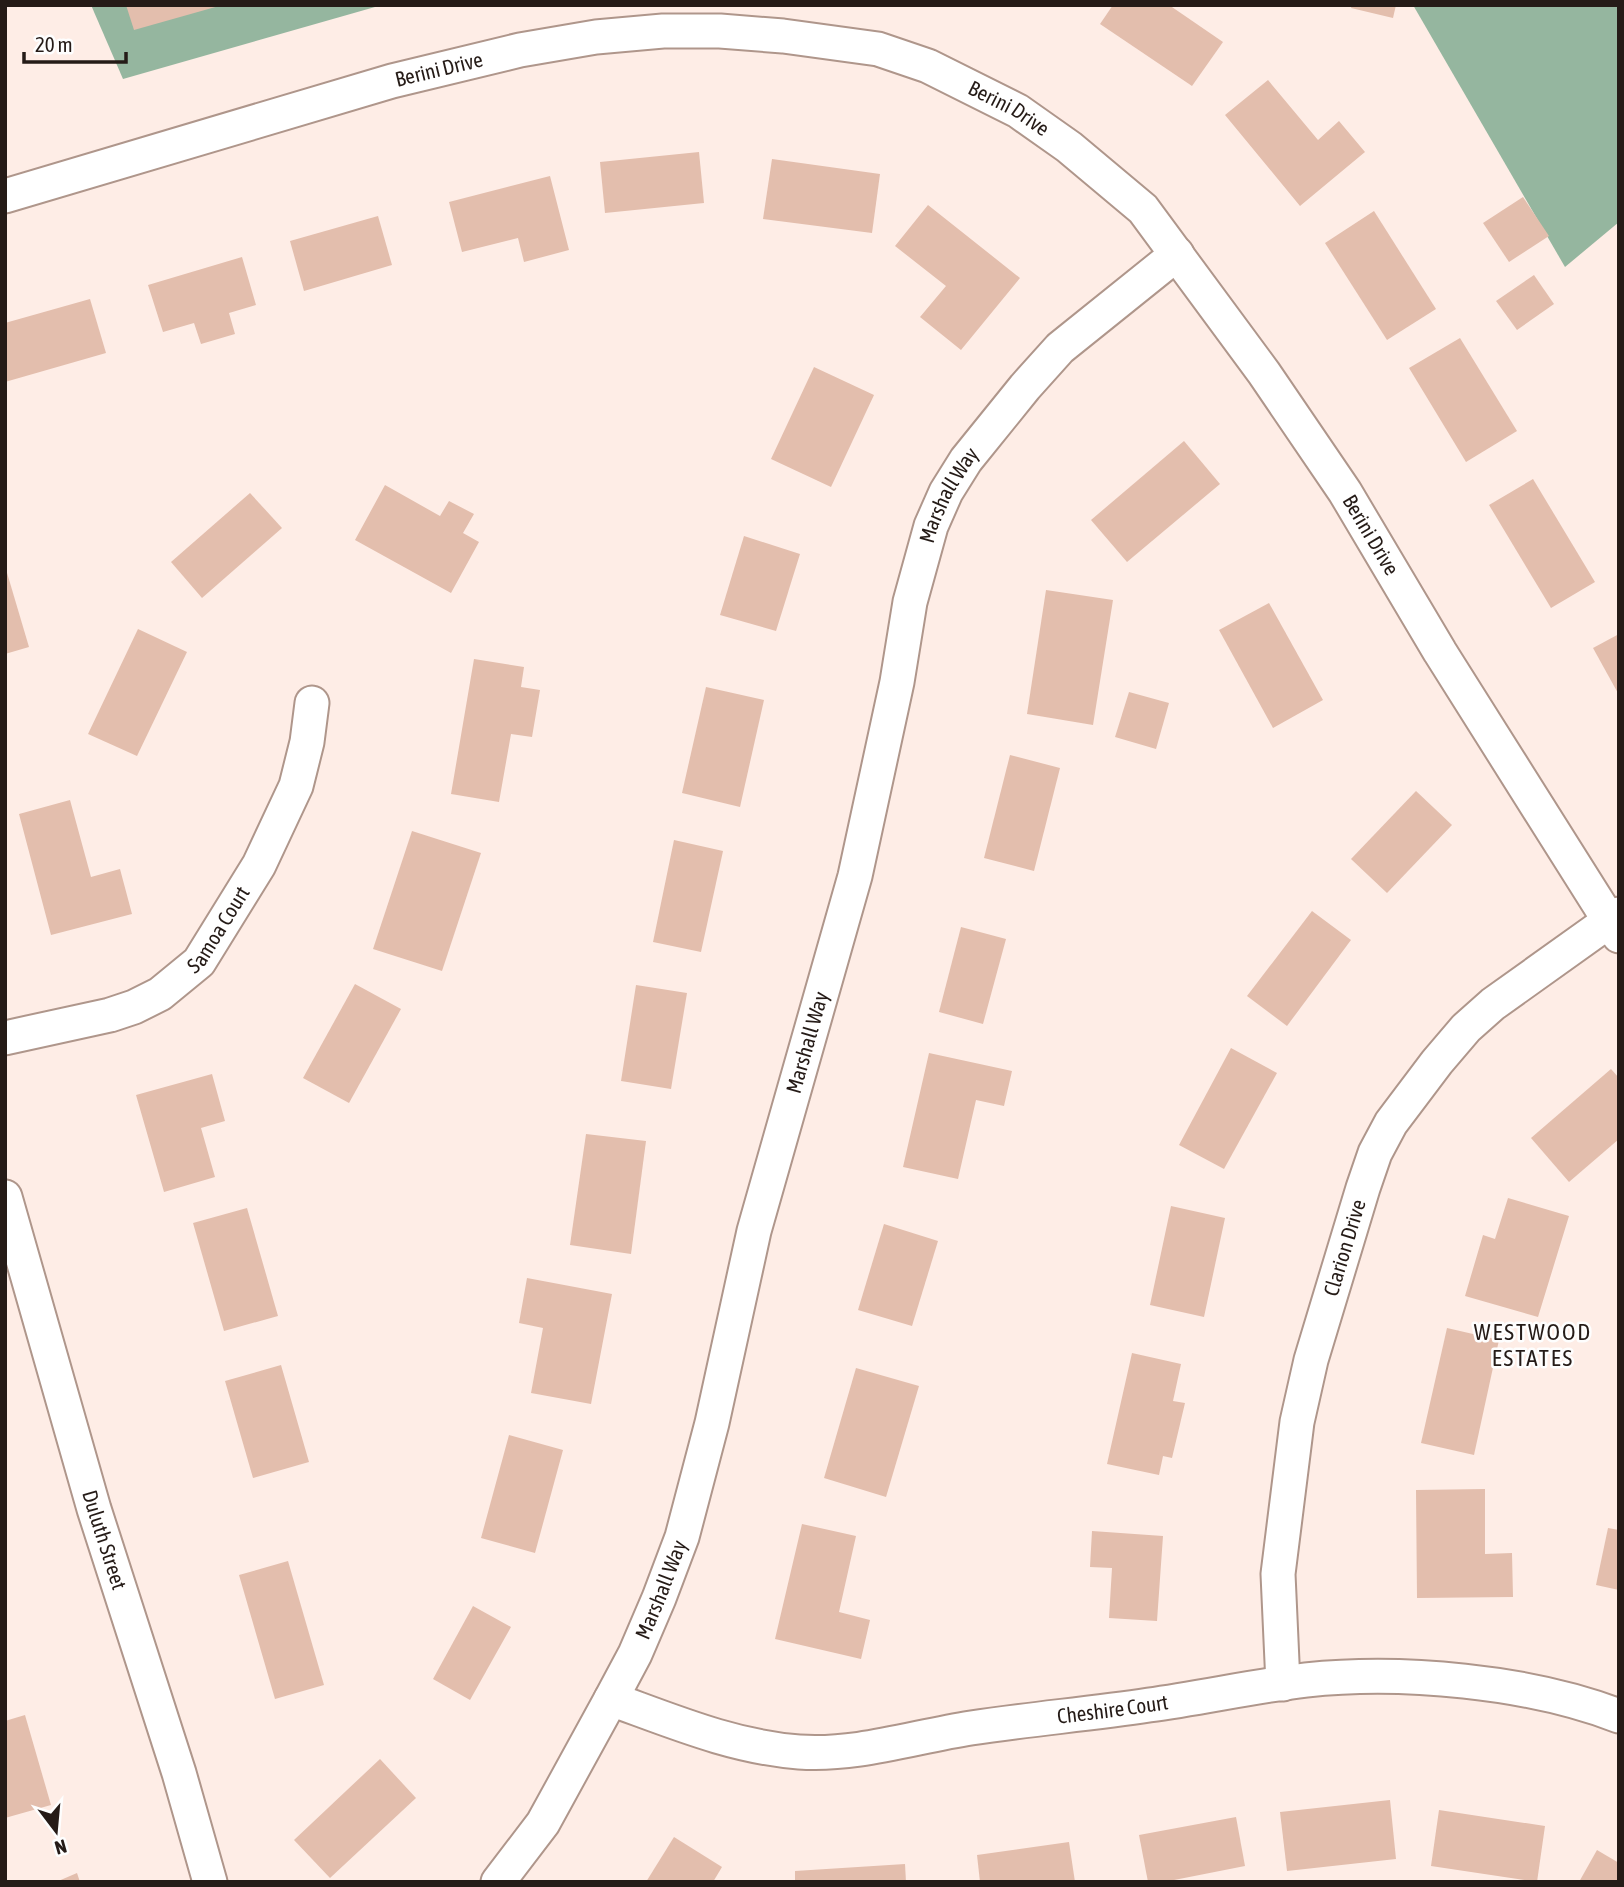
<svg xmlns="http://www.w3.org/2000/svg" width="1624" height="1887" viewBox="0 0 1624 1887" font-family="'Asap Condensed',sans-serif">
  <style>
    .forest { fill: #95b69f }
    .building { fill: #e3bead }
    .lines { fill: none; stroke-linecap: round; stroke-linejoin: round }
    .street-casing { stroke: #af968b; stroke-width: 37 }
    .street { stroke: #fff; stroke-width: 33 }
    .labels { text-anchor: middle; stroke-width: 5; stroke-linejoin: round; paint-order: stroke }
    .street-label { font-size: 21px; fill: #251b17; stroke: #fefefe }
    .neighbourhood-label { font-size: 23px; letter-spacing: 2px; fill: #251b17; stroke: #fefefe }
  </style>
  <rect width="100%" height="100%" fill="#feede6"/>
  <!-- forest -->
  <g class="forest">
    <path d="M 91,5 L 382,5 L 123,79 Z"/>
    <path d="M 1413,5 L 1619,5 L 1619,222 L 1565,267 Z"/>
  </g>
  <!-- building -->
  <g class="building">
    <path d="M 126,5 L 219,5 L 219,6 L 134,30 Z"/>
    <path d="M 1113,5 L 1169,5 L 1223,42 L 1192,86 L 1100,24 Z"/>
    <path d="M 1352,5 L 1396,5 L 1393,18 L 1351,8 Z"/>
    <path d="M 1268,80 L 1318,140 L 1339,121 L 1365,152 L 1300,206 L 1225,115 Z"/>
    <path d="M 699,152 L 704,203 L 605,213 L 600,162 Z"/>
    <path d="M 772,159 L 880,174 L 872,233 L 763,219 Z"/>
    <path d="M 550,176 L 569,250 L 524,262 L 518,238 L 462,252 L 449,202 Z"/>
    <path d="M 1523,197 L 1549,236 L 1509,262 L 1483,223 Z"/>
    <path d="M 928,205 L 1020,278 L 961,350 L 920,317 L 946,286 L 895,246 Z"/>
    <path d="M 1374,211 L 1436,309 L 1387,340 L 1325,243 Z"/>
    <path d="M 378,216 L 392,265 L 304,291 L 290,241 Z"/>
    <path d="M 242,257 L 256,305 L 229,313 L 235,334 L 201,344 L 194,323 L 163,332 L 148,285 Z"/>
    <path d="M 1534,275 L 1554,304 L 1517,330 L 1496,301 Z"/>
    <path d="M 90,299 L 106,353 L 5,382 L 5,323 Z"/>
    <path d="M 1460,338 L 1517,431 L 1466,462 L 1409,368 Z"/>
    <path d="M 814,367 L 874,395 L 831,487 L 771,459 Z"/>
    <path d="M 1184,441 L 1220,484 L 1127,562 L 1091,520 Z"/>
    <path d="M 1533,479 L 1595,582 L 1551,608 L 1489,505 Z"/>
    <path d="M 385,485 L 440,516 L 449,501 L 474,514 L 463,533 L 479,542 L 451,593 L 355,540 Z"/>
    <path d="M 250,493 L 282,528 L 202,598 L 171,562 Z"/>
    <path d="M 744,536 L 800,554 L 776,631 L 720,615 Z"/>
    <path d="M 5,566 L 29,647 L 5,654 Z"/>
    <path d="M 1046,590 L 1113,600 L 1093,725 L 1027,714 Z"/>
    <path d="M 1269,603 L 1323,700 L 1273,728 L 1219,630 Z"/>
    <path d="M 138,629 L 187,652 L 137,756 L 88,734 Z"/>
    <path d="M 1619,634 L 1619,695 L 1593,648 Z"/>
    <path d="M 474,659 L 524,667 L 521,687 L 540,690 L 532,737 L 511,734 L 499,802 L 451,794 Z"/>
    <path d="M 706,687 L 764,700 L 740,807 L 682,793 Z"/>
    <path d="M 1129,692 L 1169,703 L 1156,749 L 1115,737 Z"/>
    <path d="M 1010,755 L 1060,768 L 1034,871 L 984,858 Z"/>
    <path d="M 1416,791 L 1452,825 L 1387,893 L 1351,859 Z"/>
    <path d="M 70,800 L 91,877 L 120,869 L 132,914 L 51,935 L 19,814 Z"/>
    <path d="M 412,831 L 481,853 L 442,971 L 373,949 Z"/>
    <path d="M 674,840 L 723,851 L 701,952 L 653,942 Z"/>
    <path d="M 1312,911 L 1351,940 L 1287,1026 L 1247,996 Z"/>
    <path d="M 961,927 L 1006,939 L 983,1024 L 939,1012 Z"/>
    <path d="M 355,984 L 401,1009 L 349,1103 L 303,1078 Z"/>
    <path d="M 636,985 L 687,993 L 671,1089 L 621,1081 Z"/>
    <path d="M 1231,1048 L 1277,1073 L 1224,1169 L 1179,1145 Z"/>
    <path d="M 929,1053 L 1012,1071 L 1004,1106 L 976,1100 L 958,1179 L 903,1167 Z"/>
    <path d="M 1611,1069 L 1619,1078 L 1619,1139 L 1569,1182 L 1531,1138 Z"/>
    <path d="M 212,1074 L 225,1121 L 201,1128 L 215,1177 L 164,1192 L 136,1095 Z"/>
    <path d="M 586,1134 L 646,1141 L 631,1254 L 570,1245 Z"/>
    <path d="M 1508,1198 L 1569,1216 L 1538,1317 L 1465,1296 L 1483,1235 L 1495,1239 Z"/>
    <path d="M 1171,1206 L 1225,1218 L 1204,1317 L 1150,1305 Z"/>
    <path d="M 247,1208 L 278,1316 L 224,1331 L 193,1223 Z"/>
    <path d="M 884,1224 L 938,1241 L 912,1326 L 858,1310 Z"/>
    <path d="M 527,1278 L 612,1294 L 591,1404 L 531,1393 L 543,1328 L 519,1323 Z"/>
    <path d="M 1447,1328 L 1499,1340 L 1474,1455 L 1421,1443 Z"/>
    <path d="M 1132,1353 L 1181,1364 L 1173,1401 L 1185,1403 L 1172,1458 L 1163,1456 L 1159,1475 L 1107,1464 Z"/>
    <path d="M 281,1365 L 309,1462 L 253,1478 L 225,1381 Z"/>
    <path d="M 856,1368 L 919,1386 L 886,1497 L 824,1478 Z"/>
    <path d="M 509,1435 L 563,1450 L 535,1553 L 481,1538 Z"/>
    <path d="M 1485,1489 L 1485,1554 L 1512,1553 L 1513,1597 L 1417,1598 L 1416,1490 Z"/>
    <path d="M 802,1524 L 856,1536 L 839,1612 L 870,1620 L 861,1659 L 775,1639 Z"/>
    <path d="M 1608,1528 L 1619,1530 L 1619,1590 L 1596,1585 Z"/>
    <path d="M 1092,1531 L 1163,1536 L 1157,1621 L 1109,1618 L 1112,1568 L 1090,1567 Z"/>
    <path d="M 288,1561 L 324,1685 L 275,1699 L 239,1575 Z"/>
    <path d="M 473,1606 L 511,1627 L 470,1700 L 433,1679 Z"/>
    <path d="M 25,1715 L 51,1805 L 5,1818 L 5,1721 Z"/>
    <path d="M 380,1759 L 416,1798 L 330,1878 L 294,1840 Z"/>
    <path d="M 1390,1800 L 1396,1859 L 1287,1871 L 1280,1812 Z"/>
    <path d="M 1439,1810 L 1545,1826 L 1537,1882 L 1431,1866 Z"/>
    <path d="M 1236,1817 L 1245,1866 L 1164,1882 L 1148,1882 L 1139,1835 Z"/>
    <path d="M 674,1837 L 722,1867 L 713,1882 L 646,1882 Z"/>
    <path d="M 1069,1842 L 1075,1882 L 980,1882 L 977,1855 Z"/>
    <path d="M 1597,1850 L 1619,1863 L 1619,1882 L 1579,1882 Z"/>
    <path d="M 905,1864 L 906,1882 L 795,1882 L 795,1871 Z"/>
    <path d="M 77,1873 L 80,1882 L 56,1882 Z"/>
  </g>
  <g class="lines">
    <!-- street casing -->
    <g class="street-casing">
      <g id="street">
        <path id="s1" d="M 5,196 L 392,81 L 520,50 L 596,37 L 663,31 L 720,31 L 783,36 L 878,49 L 928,66 L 1018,111 L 1069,147 L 1143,209 L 1264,373 L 1345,492 L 1440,652 L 1619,936"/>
        <path id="s2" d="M 5,1038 L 110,1015 L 134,1007 L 160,994 L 199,962 L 259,865 L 296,786 L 307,742 L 312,703"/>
        <path id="s3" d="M 5,1197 L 94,1509 L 179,1773 L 210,1882"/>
        <path id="s4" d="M 1283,1684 L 1278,1574 L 1297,1422 L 1311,1360 L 1363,1188 L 1375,1153 L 1391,1123 L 1437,1062 L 1466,1028 L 1493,1004 L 1619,914"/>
        <path id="s5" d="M 611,1699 C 672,1721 733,1747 799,1752 C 858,1756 913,1737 971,1728 C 1030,1719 1090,1714 1149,1705 C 1201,1698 1254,1686 1306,1680 C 1402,1670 1528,1681 1619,1716"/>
        <path id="s6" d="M 498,1882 L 543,1823 L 611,1699 L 635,1654 L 659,1598 L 682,1537 L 712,1423 L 754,1231 L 855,876 L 897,682 L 910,602 L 931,526 L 946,492 L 966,460 L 1025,387 L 1060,348 L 1177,254"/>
      </g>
    </g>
    <!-- street -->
    <use href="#street" class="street"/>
  </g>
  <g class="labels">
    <!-- street labels -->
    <g class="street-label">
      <text dy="7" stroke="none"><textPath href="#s1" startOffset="452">Berini Drive</textPath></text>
      <text dy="7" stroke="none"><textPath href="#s1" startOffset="1040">Berini Drive</textPath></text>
      <text dy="7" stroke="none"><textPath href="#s6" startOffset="1470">Marshall Way</textPath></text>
      <text dy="7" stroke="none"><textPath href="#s1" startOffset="1606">Berini Drive</textPath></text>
      <text dy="7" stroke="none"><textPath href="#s2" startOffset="250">Samoa Court</textPath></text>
      <text dy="7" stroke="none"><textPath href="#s6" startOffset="903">Marshall Way</textPath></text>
      <text dy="7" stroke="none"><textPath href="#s4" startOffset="444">Clarion Drive</textPath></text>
      <text dy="7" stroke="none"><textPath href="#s3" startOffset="357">Duluth Street</textPath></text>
      <text dy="7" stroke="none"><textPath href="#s6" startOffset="336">Marshall Way</textPath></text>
      <text dy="7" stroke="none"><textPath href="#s5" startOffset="513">Cheshire Court</textPath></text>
    </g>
    <!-- neighbourhood labels -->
    <g class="neighbourhood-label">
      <text x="1533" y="1340">WESTWOOD<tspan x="1533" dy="26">ESTATES</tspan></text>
    </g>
  </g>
  <!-- border -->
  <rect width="1624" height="1887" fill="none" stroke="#251b17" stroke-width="14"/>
  <!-- north arrow -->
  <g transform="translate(56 1831) rotate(164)" stroke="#fefefe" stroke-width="5" paint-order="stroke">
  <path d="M0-5L12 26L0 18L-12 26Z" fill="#251b17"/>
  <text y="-10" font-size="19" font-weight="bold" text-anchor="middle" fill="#251b17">N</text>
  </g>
  <!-- scale -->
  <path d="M24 52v10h102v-10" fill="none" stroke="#251b17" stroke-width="3.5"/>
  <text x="35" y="52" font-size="21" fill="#251b17" stroke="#fefefe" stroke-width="5" paint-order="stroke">20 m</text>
</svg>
